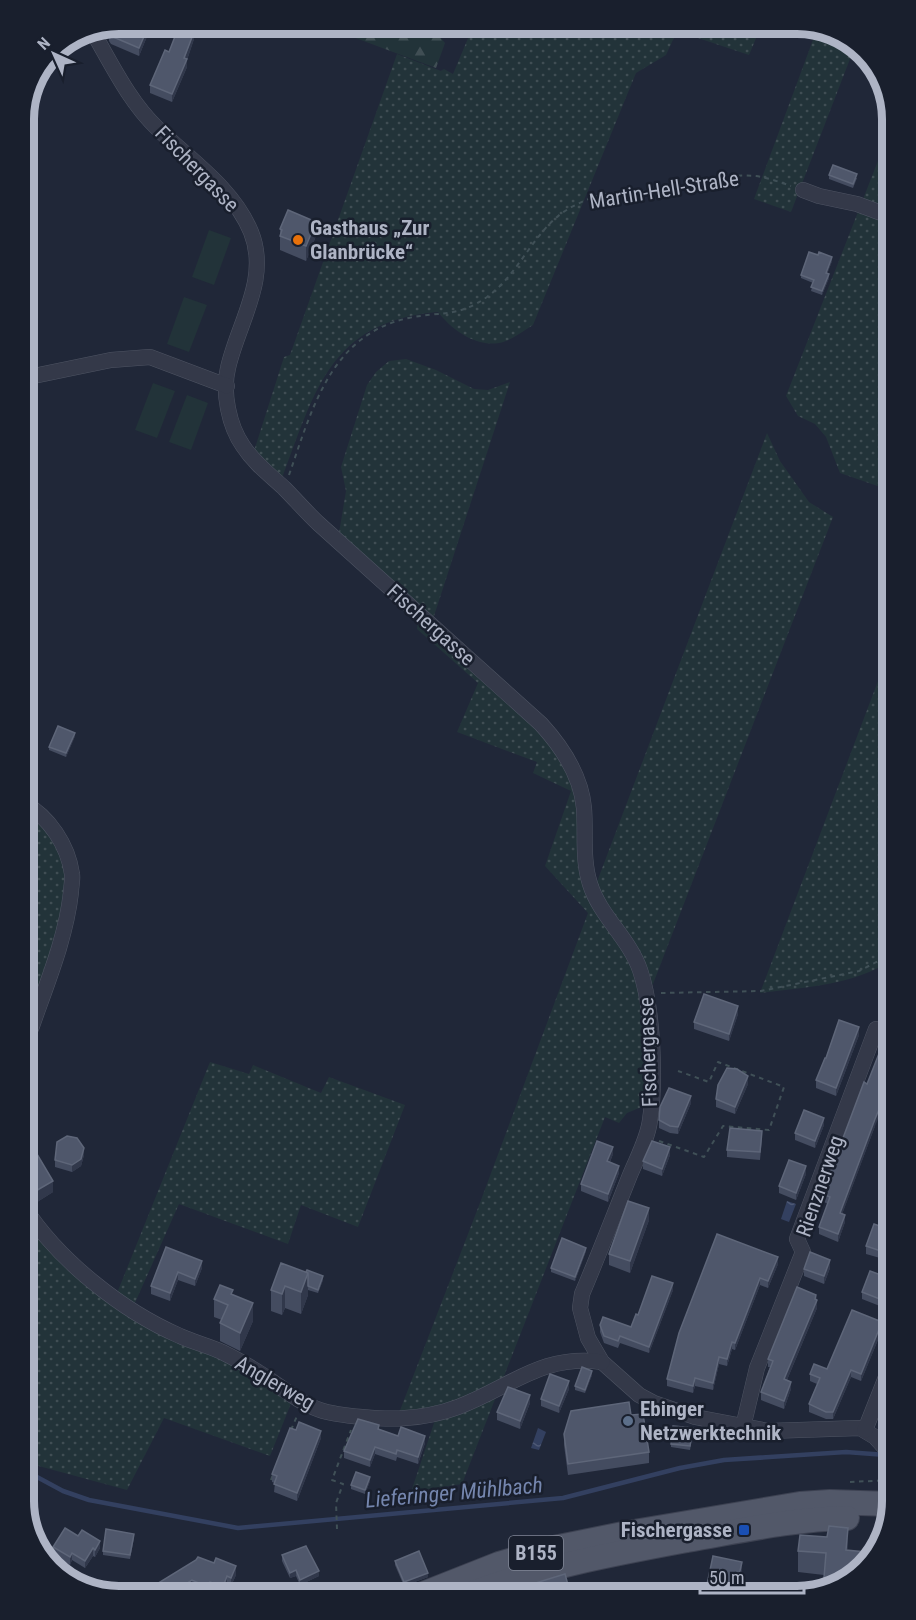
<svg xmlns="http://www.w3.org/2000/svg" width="916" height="1620" viewBox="0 0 916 1620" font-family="'Roboto Condensed',sans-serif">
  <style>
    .grass { fill: url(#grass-dots) }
    .forest { fill: url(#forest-firs) }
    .garden { fill: #223339 }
    .water { fill: url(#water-ripples) }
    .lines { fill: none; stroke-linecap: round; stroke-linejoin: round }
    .stream { stroke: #334060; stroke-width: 4.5 }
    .service-casing { stroke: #4e5463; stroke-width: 9 }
    .minor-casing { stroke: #4e5463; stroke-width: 16 }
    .primary-casing { stroke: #3d4252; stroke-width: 26 }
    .path { stroke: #405057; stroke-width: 2; stroke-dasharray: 4.5 4.5; stroke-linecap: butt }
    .service { stroke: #343949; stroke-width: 8 }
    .minor { stroke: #343949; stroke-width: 15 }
    .primary { stroke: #525869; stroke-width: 24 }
    .wall { fill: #444c60 }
    .shaded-wall { fill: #31384b }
    .building { fill: #4f576b; stroke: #5e6679; stroke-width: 1.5 }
    .food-dot { fill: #e8710a; stroke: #191f2d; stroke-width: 2 }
    .service-dot { fill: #5c6f8a; stroke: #191f2d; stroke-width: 2 }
    .transit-dot { fill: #1a4fb4; stroke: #191f2d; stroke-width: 2 }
    .labels { text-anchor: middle; stroke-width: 5; stroke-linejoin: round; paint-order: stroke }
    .shield { fill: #191f2d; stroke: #818797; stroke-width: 1.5 }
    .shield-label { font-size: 20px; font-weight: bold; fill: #aeb4c5 }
    .street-label { font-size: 21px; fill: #aeb4c5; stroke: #191f2d }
    .poi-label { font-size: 21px; font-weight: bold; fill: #aeb4c5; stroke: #191f2d; text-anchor: start }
    .water-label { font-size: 22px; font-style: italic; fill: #7586ae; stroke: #191f2d }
    .rim { fill: none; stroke: #aeb4c5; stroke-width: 8 }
  </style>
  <defs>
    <pattern id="grass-dots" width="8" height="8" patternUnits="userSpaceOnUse" patternTransform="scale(1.5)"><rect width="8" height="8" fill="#223339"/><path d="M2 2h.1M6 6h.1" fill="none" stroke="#404e54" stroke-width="1.8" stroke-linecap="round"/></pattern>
    <pattern id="forest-firs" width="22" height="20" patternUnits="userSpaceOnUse" patternTransform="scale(1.5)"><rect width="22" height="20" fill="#223339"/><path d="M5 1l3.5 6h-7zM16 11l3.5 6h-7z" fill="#404e54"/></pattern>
    <pattern id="water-ripples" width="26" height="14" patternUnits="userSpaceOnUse" patternTransform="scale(1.5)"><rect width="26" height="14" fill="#334060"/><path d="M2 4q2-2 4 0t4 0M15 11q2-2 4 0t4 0" fill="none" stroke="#4e5975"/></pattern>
  </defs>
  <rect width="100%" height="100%" fill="#202738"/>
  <!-- grass -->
  <g class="grass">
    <path d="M 474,24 L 762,24 L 749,55 L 677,31 L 666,55 L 636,73 L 533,325 C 523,331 511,341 499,343 C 475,347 451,329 438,312 C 330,321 315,391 282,478 L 254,451 L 284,357 L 290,355 L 397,54 L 441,71 L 444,69 L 453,74 Z"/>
    <path d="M 817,29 L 850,40 L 855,46 L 791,212 L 754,199 Z"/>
    <path d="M 892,125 L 892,491 L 840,473 L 826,437 L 815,424 L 798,416 L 786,396 Z"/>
    <path d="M 406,359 L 436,370 L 474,389 L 488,390 L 510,382 L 433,619 L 339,533 L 346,491 L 341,467 L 367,385 L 376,372 L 389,361 Z"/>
    <path d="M 767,433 L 780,461 L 809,502 L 833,517 L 653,984 L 642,992 L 648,1024 L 644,1106 L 627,1113 L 619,1123 L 605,1117 L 462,1484 L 411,1492 L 436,1417 L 399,1413 L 478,1208 L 588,913 L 545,866 L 571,791 L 533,773 L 537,762 L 457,732 L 478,683 L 417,629 L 418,620 L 545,735 L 570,775 L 595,887 Z"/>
    <path d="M 892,644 L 892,960 C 852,986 806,987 760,993 Z"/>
    <path d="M 24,806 L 46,825 L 69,875 L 67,899 L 24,1037 Z"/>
    <path d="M 210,1062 L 249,1074 L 253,1065 L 321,1093 L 329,1077 L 405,1105 L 358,1227 L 301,1205 L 288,1244 L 179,1204 L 134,1305 L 292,1401 L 270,1456 L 164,1418 L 127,1490 L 35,1465 L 24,1460 L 24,1218 L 113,1303 Z"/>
  </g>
  <!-- forest -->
  <path class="forest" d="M 318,24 L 429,24 L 445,43 L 436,68 Z"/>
  <!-- garden -->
  <g class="garden">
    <path d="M 209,230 L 231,238 L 214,285 L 192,277 Z"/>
    <path d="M 184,297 L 207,305 L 189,352 L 167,344 Z"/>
    <path d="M 153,383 L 175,391 L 157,438 L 135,430 Z"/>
    <path d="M 187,395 L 208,403 L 191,450 L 169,442 Z"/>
  </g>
  <!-- water -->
  <g class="water">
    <path d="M 787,1201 L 796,1204 L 789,1222 L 781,1219 Z"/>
    <path d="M 538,1428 L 546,1432 L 539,1450 L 531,1448 Z"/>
  </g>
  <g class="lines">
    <!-- stream -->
    <path class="stream" d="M 24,1470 L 63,1491 L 89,1500 L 238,1528 L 563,1498 L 680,1468 L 724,1460 L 846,1452 L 886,1455"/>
    <!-- service casing -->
    <g class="service-casing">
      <path id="service" d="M 877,1439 L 886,1431 L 892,1430"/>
    </g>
    <!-- minor casing -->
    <g class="minor-casing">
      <g id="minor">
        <path d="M 94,34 C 113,67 130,102 157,128 C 190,160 233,188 251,232 C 270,279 238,323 228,368 C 222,392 229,426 243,446 C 254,463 270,475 284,488 C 296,500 307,513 319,524 L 541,724 C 562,747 581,776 584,808 C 586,834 582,859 590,884 C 600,916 629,938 640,970 C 653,1008 656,1080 650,1120 C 648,1138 637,1158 630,1175 C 614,1215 599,1254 582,1294 L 580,1308 L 588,1338 L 602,1362 L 639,1395 L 654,1403 L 695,1417 L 768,1431 L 860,1428 L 875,1437 L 892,1456"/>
        <path d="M 803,190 L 819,196 L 857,204 L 892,217"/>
        <path d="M 24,378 L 111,360 L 150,357 L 227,386"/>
        <path d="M 24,1044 L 32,1026 C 47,983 66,938 71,892 C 71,886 73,880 72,874 C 68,845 49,817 24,803"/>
        <path d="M 24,1207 C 58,1260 122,1311 180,1336 C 193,1342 209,1346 222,1352 C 234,1358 247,1365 258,1372 C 278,1384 297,1402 320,1410 C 338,1416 386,1420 405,1418 C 422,1417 442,1413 458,1407 C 511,1387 541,1354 602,1362"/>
        <path d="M 743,1427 L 757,1368 L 803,1252 L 797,1239 L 876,1029 L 892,1036"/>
        <path d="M 865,1430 L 892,1362"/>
      </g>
    </g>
    <!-- primary casing -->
    <g class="primary-casing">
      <g id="primary">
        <path d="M 418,1596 L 499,1564 L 549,1549 L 628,1533 L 800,1504 L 830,1502 L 891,1504"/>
        <path d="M 465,1596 C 536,1568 612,1554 687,1540 C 740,1531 793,1519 847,1518"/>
      </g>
    </g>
    <!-- path -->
    <g class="path">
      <path d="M 289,475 C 312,409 331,334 409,318 C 441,311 457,318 487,297 C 518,275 532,235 562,213 C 572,206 583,201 594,197 C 617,190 643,193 666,189 C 696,184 726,173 756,176 C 768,178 780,182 791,186"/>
      <path d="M 661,993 L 761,991 L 859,971 L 892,954"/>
      <path d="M 659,1141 L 704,1157 L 723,1126 L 769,1130 L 784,1087 L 718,1062 L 709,1082 L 678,1071"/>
      <path d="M 291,1430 L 297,1416"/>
      <path d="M 271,1480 L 273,1474"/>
      <path d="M 850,1482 L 892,1480"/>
      <path d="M 337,1529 L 336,1503 L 343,1484 L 332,1480 L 351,1430"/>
    </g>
    <!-- service -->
    <use href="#service" class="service"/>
    <!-- minor -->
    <use href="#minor" class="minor"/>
    <!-- primary -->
    <use href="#primary" class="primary"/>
  </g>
  <!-- wall -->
  <g class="wall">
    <path d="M 109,34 L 148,34 L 139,56 L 111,44 L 109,41 Z"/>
    <path d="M 194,39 L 187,60 L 187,67 L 172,102 L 150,93 L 150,85 L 169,52 Z"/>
    <path d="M 829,175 L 857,178 L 853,188 L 829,179 Z"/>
    <path d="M 280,229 L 316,236 L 306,261 L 280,250 Z"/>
    <path d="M 832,261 L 827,274 L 829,278 L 822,295 L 811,291 L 813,283 L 801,278 L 801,275 Z"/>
    <path d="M 75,736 L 66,757 L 49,750 L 49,747 Z"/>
    <path d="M 738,1014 L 729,1041 L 694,1029 L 694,1022 Z"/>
    <path d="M 859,1035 L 836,1096 L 816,1088 L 816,1080 L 826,1058 Z"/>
    <path d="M 748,1084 L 735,1114 L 716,1107 L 716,1099 Z"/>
    <path d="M 691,1103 L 678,1134 L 670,1133 L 659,1128 L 659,1120 Z"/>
    <path d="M 824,1125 L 815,1148 L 795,1140 L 795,1133 Z"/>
    <path d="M 875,1126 L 842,1214 L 845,1222 L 838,1242 L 819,1234 L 819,1227 L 828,1204 L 822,1201 L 822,1194 Z"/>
    <path d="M 762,1138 L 760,1160 L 727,1157 L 727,1150 Z"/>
    <path d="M 24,1142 L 53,1192 L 34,1204 L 26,1198 L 24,1195 Z"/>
    <path d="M 613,1154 L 610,1162 L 619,1173 L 608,1202 L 581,1191 L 581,1184 Z"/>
    <path d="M 84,1155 L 81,1166 L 72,1172 L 55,1167 L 55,1160 Z"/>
    <path d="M 670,1155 L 662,1176 L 643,1169 L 643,1161 Z"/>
    <path d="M 806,1174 L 796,1200 L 779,1193 L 779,1186 Z"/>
    <path d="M 649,1220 L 630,1273 L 609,1265 L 609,1254 Z"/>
    <path d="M 892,1228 L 892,1251 L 890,1251 L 887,1260 L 866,1254 L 866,1246 L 891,1230 Z"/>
    <path d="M 166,1247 L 202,1268 L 195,1286 L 178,1280 L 170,1301 L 151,1294 L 151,1286 Z"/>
    <path d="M 586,1251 L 575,1281 L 551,1272 L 551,1268 Z"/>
    <path d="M 281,1263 L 323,1280 L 318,1293 L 308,1290 L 308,1295 L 301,1314 L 285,1308 L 282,1315 L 271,1311 L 271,1290 Z"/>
    <path d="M 778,1264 L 768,1288 L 760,1285 L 735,1350 L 732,1349 L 727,1366 L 719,1364 L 713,1390 L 695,1386 L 693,1393 L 667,1386 L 667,1379 L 679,1333 Z"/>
    <path d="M 830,1268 L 824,1284 L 804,1276 L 804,1269 Z"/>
    <path d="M 892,1279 L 890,1310 L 862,1299 L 862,1292 Z"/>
    <path d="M 673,1290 L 649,1353 L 620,1343 L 618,1348 L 604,1343 L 600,1332 L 600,1325 L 631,1327 L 638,1315 Z"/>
    <path d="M 233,1295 L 253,1321 L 240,1351 L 220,1341 L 220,1323 L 222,1320 L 214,1317 L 214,1299 Z"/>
    <path d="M 816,1295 L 817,1308 L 787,1380 L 791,1389 L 784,1409 L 761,1400 L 761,1392 L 770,1367 L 768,1367 L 768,1359 Z"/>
    <path d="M 882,1330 L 861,1381 L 851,1377 L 833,1419 L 826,1419 L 809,1412 L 809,1404 L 817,1384 L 810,1381 L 810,1374 L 827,1369 Z"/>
    <path d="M 592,1375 L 585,1393 L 575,1390 L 575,1386 Z"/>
    <path d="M 569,1389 L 559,1413 L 541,1406 L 541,1399 Z"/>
    <path d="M 530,1403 L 520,1429 L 497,1420 L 497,1412 Z"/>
    <path d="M 631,1415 L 649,1452 L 649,1463 L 568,1475 L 564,1445 L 564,1434 Z"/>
    <path d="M 379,1429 L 398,1436 L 425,1443 L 418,1464 L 397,1457 L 396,1461 L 375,1454 L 370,1467 L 344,1458 L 344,1451 Z"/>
    <path d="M 296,1430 L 321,1438 L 297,1501 L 274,1492 L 275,1483 L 272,1482 L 272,1474 Z"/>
    <path d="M 693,1432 L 690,1450 L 671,1447 L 671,1444 Z"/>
    <path d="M 370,1481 L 365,1494 L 351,1489 L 351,1485 Z"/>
    <path d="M 134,1538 L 130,1559 L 103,1555 L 103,1551 Z"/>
    <path d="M 53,1547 L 100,1548 L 95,1557 L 93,1556 L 85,1568 L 72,1560 L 70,1565 L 53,1555 Z"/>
    <path d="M 848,1550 L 866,1562 L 824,1575 L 798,1572 L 798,1551 Z"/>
    <path d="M 282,1555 L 319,1576 L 300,1585 L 296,1576 L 290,1578 L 282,1561 Z"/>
    <path d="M 196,1560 L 236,1575 L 231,1586 L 227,1585 L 223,1596 L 210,1591 L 208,1596 L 192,1589 L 180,1596 L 142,1596 L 142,1593 Z"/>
    <path d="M 395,1561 L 428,1577 L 404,1586 L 395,1565 Z"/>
    <path d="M 742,1569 L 736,1596 L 705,1596 L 705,1594 Z"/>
    <path d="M 529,1585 L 571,1596 L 530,1596 Z"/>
  </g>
  <!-- shaded-wall -->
  <g class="shaded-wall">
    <path d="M 148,27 L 148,34 L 139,56 L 139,48 Z"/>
    <path d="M 194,32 L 194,39 L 187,60 L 187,67 L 172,102 L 172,94 Z"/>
    <path d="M 316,222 L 316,236 L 306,261 L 306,246 Z"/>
    <path d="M 832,257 L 832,261 L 826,277 L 826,273 Z"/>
    <path d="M 829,274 L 829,278 L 822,295 L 822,291 Z"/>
    <path d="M 75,733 L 75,736 L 66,757 L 66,753 Z"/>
    <path d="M 738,1006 L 738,1014 L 729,1041 L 729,1034 Z"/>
    <path d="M 859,1027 L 859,1035 L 836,1096 L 836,1088 Z"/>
    <path d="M 748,1076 L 748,1084 L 735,1114 L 735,1107 Z"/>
    <path d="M 892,1079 L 892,1086 L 875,1126 L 840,1220 L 840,1213 L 875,1119 Z"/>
    <path d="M 691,1096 L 691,1103 L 678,1134 L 678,1127 Z"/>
    <path d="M 824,1118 L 824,1125 L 815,1148 L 815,1141 Z"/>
    <path d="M 613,1147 L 613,1154 L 607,1169 L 607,1161 Z"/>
    <path d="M 670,1147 L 670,1155 L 662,1176 L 662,1169 Z"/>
    <path d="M 84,1148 L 84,1155 L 81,1166 L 72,1172 L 72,1165 Z"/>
    <path d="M 619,1166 L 619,1173 L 608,1202 L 608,1194 Z"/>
    <path d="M 806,1166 L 806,1174 L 796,1200 L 796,1193 Z"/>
    <path d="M 53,1181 L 53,1192 L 34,1204 L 34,1192 Z"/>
    <path d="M 649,1208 L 649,1220 L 630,1273 L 630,1261 Z"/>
    <path d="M 845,1215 L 845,1222 L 838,1242 L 838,1234 Z"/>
    <path d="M 890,1243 L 890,1251 L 887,1260 L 887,1253 Z"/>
    <path d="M 586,1248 L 586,1251 L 575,1281 L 575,1277 Z"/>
    <path d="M 778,1257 L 778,1264 L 768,1288 L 768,1281 Z"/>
    <path d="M 830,1260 L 830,1268 L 824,1284 L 824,1276 Z"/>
    <path d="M 202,1261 L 202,1268 L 195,1286 L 195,1279 Z"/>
    <path d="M 178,1272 L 178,1280 L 170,1301 L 170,1293 Z"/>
    <path d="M 308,1273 L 308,1295 L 301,1314 L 301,1292 Z"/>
    <path d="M 323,1276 L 323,1280 L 318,1293 L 318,1290 Z"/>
    <path d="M 760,1278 L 760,1285 L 735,1350 L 735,1343 Z"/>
    <path d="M 673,1283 L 673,1290 L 649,1353 L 649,1347 Z"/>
    <path d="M 285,1286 L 285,1308 L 282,1315 L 282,1294 Z"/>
    <path d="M 816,1295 L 817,1308 L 784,1387 L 784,1379 Z"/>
    <path d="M 892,1298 L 892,1306 L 890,1310 L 890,1303 Z"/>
    <path d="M 253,1303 L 253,1321 L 240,1351 L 240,1333 Z"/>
    <path d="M 882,1322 L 882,1330 L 861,1381 L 861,1374 Z"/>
    <path d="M 732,1342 L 732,1349 L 727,1366 L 727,1359 Z"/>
    <path d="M 719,1357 L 719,1364 L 713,1390 L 713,1383 Z"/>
    <path d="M 851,1370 L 851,1377 L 833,1419 L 833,1412 Z"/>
    <path d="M 592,1371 L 592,1375 L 585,1393 L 585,1390 Z"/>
    <path d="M 695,1378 L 695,1386 L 693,1393 L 693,1386 Z"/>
    <path d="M 569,1381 L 569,1389 L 559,1413 L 559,1406 Z"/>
    <path d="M 791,1382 L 791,1389 L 784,1409 L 784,1401 Z"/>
    <path d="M 530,1395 L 530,1403 L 520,1429 L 520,1421 Z"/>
    <path d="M 321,1431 L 321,1438 L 297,1501 L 297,1493 Z"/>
    <path d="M 425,1436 L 425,1443 L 418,1464 L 418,1457 Z"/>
    <path d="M 375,1447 L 375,1454 L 370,1467 L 370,1460 Z"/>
    <path d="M 370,1477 L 370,1481 L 365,1494 L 365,1490 Z"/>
    <path d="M 848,1528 L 848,1549 L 846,1572 L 846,1550 Z"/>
    <path d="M 100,1541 L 100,1548 L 95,1557 L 95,1550 Z"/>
    <path d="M 93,1548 L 93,1556 L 85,1568 L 85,1561 Z"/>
    <path d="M 72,1553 L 72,1560 L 70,1565 L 70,1557 Z"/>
    <path d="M 742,1562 L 742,1569 L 736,1596 L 735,1596 Z"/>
    <path d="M 236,1566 L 236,1575 L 231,1586 L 231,1578 Z"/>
    <path d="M 296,1570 L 296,1576 L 290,1578 L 290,1573 Z"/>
    <path d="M 319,1571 L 319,1576 L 300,1585 L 300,1580 Z"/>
    <path d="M 428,1573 L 428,1577 L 404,1586 L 404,1582 Z"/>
    <path d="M 227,1576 L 227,1585 L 223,1596 L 223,1587 Z"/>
    <path d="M 192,1580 L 192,1589 L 180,1596 L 169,1596 L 169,1594 Z"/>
    <path d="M 210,1582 L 210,1591 L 208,1596 L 208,1587 Z"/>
  </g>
  <!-- building -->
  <g class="building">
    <path d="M 119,24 L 142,24 L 148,27 L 139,48 L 111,36 L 109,34 L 113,27 Z"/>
    <path d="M 179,26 L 194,32 L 184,58 L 187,59 L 172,94 L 150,85 L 165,50 L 169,52 Z"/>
    <path d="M 833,165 L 857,174 L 853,184 L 829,175 Z"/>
    <path d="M 288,210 L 316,222 L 306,246 L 280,236 L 282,230 L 280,229 Z"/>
    <path d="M 809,252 L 818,255 L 819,252 L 832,257 L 826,273 L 829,274 L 822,291 L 811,287 L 814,280 L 801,275 Z"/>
    <path d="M 58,726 L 75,733 L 66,753 L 49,747 Z"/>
    <path d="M 704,994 L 738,1006 L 729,1034 L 694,1022 Z"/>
    <path d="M 839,1020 L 859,1027 L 836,1088 L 816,1080 L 825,1058 L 826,1058 Z"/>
    <path d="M 882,1046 L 892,1050 L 892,1079 L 875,1119 L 840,1213 L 845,1215 L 838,1234 L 819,1227 L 830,1197 L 822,1194 L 864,1082 L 867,1084 Z"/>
    <path d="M 727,1068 L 737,1069 L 748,1076 L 735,1107 L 716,1099 L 718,1085 Z"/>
    <path d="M 669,1088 L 691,1096 L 678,1127 L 670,1126 L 659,1120 L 660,1107 Z"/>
    <path d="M 804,1110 L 824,1118 L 815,1141 L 795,1133 Z"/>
    <path d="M 730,1128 L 762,1131 L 760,1152 L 727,1150 Z"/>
    <path d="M 67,1136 L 77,1138 L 84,1148 L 81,1159 L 72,1165 L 55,1160 L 57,1142 Z"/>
    <path d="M 28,1139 L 53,1181 L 34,1192 L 26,1186 L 24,1184 L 24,1142 Z"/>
    <path d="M 597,1141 L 613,1147 L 607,1161 L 619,1166 L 608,1194 L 581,1184 Z"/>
    <path d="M 652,1141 L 670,1147 L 662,1169 L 643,1161 Z"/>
    <path d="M 789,1160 L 806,1166 L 796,1193 L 779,1186 Z"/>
    <path d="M 628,1201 L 649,1208 L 630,1261 L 609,1254 Z"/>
    <path d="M 874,1224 L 891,1230 L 892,1228 L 892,1244 L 890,1243 L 887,1253 L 866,1246 Z"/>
    <path d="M 717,1234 L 778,1257 L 768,1281 L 760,1278 L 735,1343 L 732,1342 L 727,1359 L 719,1357 L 713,1383 L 695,1378 L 693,1386 L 667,1379 L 679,1333 Z"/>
    <path d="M 562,1238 L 586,1248 L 575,1277 L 551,1268 Z"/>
    <path d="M 166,1247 L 202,1261 L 195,1279 L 178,1272 L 170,1293 L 151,1286 Z"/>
    <path d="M 810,1252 L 830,1260 L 824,1276 L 804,1269 Z"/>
    <path d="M 281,1263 L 308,1273 L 301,1292 L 285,1286 L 282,1294 L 271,1290 Z"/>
    <path d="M 307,1270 L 323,1276 L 318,1290 L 308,1286 L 308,1273 L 306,1272 Z"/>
    <path d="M 870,1271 L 892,1279 L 892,1298 L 890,1303 L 862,1292 Z"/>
    <path d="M 652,1276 L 673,1283 L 649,1347 L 620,1336 L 618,1341 L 604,1336 L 600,1325 L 603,1317 L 631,1327 L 636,1314 L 638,1315 Z"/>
    <path d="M 220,1285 L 233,1290 L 231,1294 L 253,1303 L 240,1333 L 220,1323 L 228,1305 L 214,1299 Z"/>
    <path d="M 797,1287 L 816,1295 L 815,1299 L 817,1300 L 784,1379 L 791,1382 L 784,1401 L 761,1392 L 773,1361 L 768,1359 Z"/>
    <path d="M 852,1310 L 882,1322 L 861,1374 L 851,1370 L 833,1412 L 826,1412 L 809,1404 L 820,1378 L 810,1374 L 814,1364 L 827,1369 Z"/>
    <path d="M 582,1367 L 592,1371 L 585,1390 L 575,1386 Z"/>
    <path d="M 550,1374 L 569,1381 L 559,1406 L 541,1399 Z"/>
    <path d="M 508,1387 L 530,1395 L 520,1421 L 497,1412 Z"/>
    <path d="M 629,1402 L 631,1415 L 643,1414 L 649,1452 L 568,1464 L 564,1434 L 571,1411 Z"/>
    <path d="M 358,1419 L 379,1425 L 378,1429 L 398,1436 L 401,1427 L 425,1436 L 418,1457 L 397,1450 L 396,1454 L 375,1447 L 370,1460 L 344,1451 Z"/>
    <path d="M 299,1422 L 321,1431 L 297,1493 L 274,1484 L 277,1476 L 272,1474 L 290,1428 L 296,1430 Z"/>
    <path d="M 673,1426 L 693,1428 L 690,1446 L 671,1444 Z"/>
    <path d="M 356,1472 L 370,1477 L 365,1490 L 351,1485 Z"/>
    <path d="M 829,1526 L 848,1528 L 846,1550 L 866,1552 L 865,1563 L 839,1586 L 823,1590 L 826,1553 L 798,1551 L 800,1535 L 827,1537 Z"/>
    <path d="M 65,1528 L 78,1536 L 82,1530 L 100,1541 L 95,1550 L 93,1548 L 85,1561 L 72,1553 L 70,1557 L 53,1547 Z"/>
    <path d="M 106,1529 L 134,1534 L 130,1555 L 103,1551 Z"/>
    <path d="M 306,1546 L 319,1571 L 300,1580 L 296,1570 L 290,1573 L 282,1555 Z"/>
    <path d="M 419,1551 L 428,1573 L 404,1582 L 395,1561 Z"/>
    <path d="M 713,1556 L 742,1562 L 735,1593 L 725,1591 L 724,1596 L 713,1596 L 705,1594 Z"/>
    <path d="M 198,1557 L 214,1563 L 216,1558 L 236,1566 L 231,1578 L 227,1576 L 223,1587 L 210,1582 L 208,1587 L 192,1580 L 169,1594 L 170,1596 L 143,1596 L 142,1593 L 196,1560 Z"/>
    <path d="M 565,1574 L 571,1596 L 532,1596 L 529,1585 Z"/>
    <path d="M 645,1590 L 673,1596 L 630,1596 L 631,1591 L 644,1594 Z"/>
    <path d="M 793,1591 L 812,1592 L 797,1596 L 792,1596 Z"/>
  </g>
  <!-- markers -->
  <circle class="food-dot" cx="298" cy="240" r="6"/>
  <circle class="service-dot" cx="628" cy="1421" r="6"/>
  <rect class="transit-dot" x="738" y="1524" width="12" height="12" rx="3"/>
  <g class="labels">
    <!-- shield labels -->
    <rect class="shield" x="509" y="1536" width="54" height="34" rx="4.5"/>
    <g class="shield-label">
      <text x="536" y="1560">B155</text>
    </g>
    <!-- street labels -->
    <g class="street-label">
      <text transform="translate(197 169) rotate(46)" y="7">Fischergasse</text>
      <text transform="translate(664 190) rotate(-9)" y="7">Martin-Hell-Straße</text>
      <text transform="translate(431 625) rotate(42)" y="7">Fischergasse</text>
      <text transform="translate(648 1052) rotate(-92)" y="7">Fischergasse</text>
      <text transform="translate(820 1186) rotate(-71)" y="7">Rienznerweg</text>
      <text transform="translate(275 1383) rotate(30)" y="7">Anglerweg</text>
    </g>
    <!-- poi labels -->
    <g class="poi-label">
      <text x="310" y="235">Gasthaus „Zur<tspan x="310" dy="24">Glanbrücke“</tspan></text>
      <text x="640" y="1416">Ebinger<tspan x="640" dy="24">Netzwerktechnik</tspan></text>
      <text x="732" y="1537" text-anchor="end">Fischergasse</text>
    </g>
    <!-- water labels -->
    <g class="water-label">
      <text transform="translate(454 1492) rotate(-5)" y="8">Lieferinger Mühlbach</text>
    </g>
  </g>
  <!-- crop -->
  <path d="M0 0H916V1620H0ZM119 34H797A85 85 0 0 1 882 119V1501A85 85 0 0 1 797 1586H119A85 85 0 0 1 34 1501V119A85 85 0 0 1 119 34Z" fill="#191f2d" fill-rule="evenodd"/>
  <path class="rim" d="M119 34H797A85 85 0 0 1 882 119V1501A85 85 0 0 1 797 1586H119A85 85 0 0 1 34 1501V119A85 85 0 0 1 119 34Z"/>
  <!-- north arrow -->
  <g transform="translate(54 54) rotate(315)" stroke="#191f2d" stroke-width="4.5" paint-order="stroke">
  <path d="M0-4.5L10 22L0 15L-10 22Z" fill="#aeb4c5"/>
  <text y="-9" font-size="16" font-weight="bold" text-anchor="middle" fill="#aeb4c5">N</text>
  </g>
  <!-- scale -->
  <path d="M700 1584v9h104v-9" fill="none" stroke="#aeb4c5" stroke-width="3"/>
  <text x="709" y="1584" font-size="18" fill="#aeb4c5" stroke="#191f2d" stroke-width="4.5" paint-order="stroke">50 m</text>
</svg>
